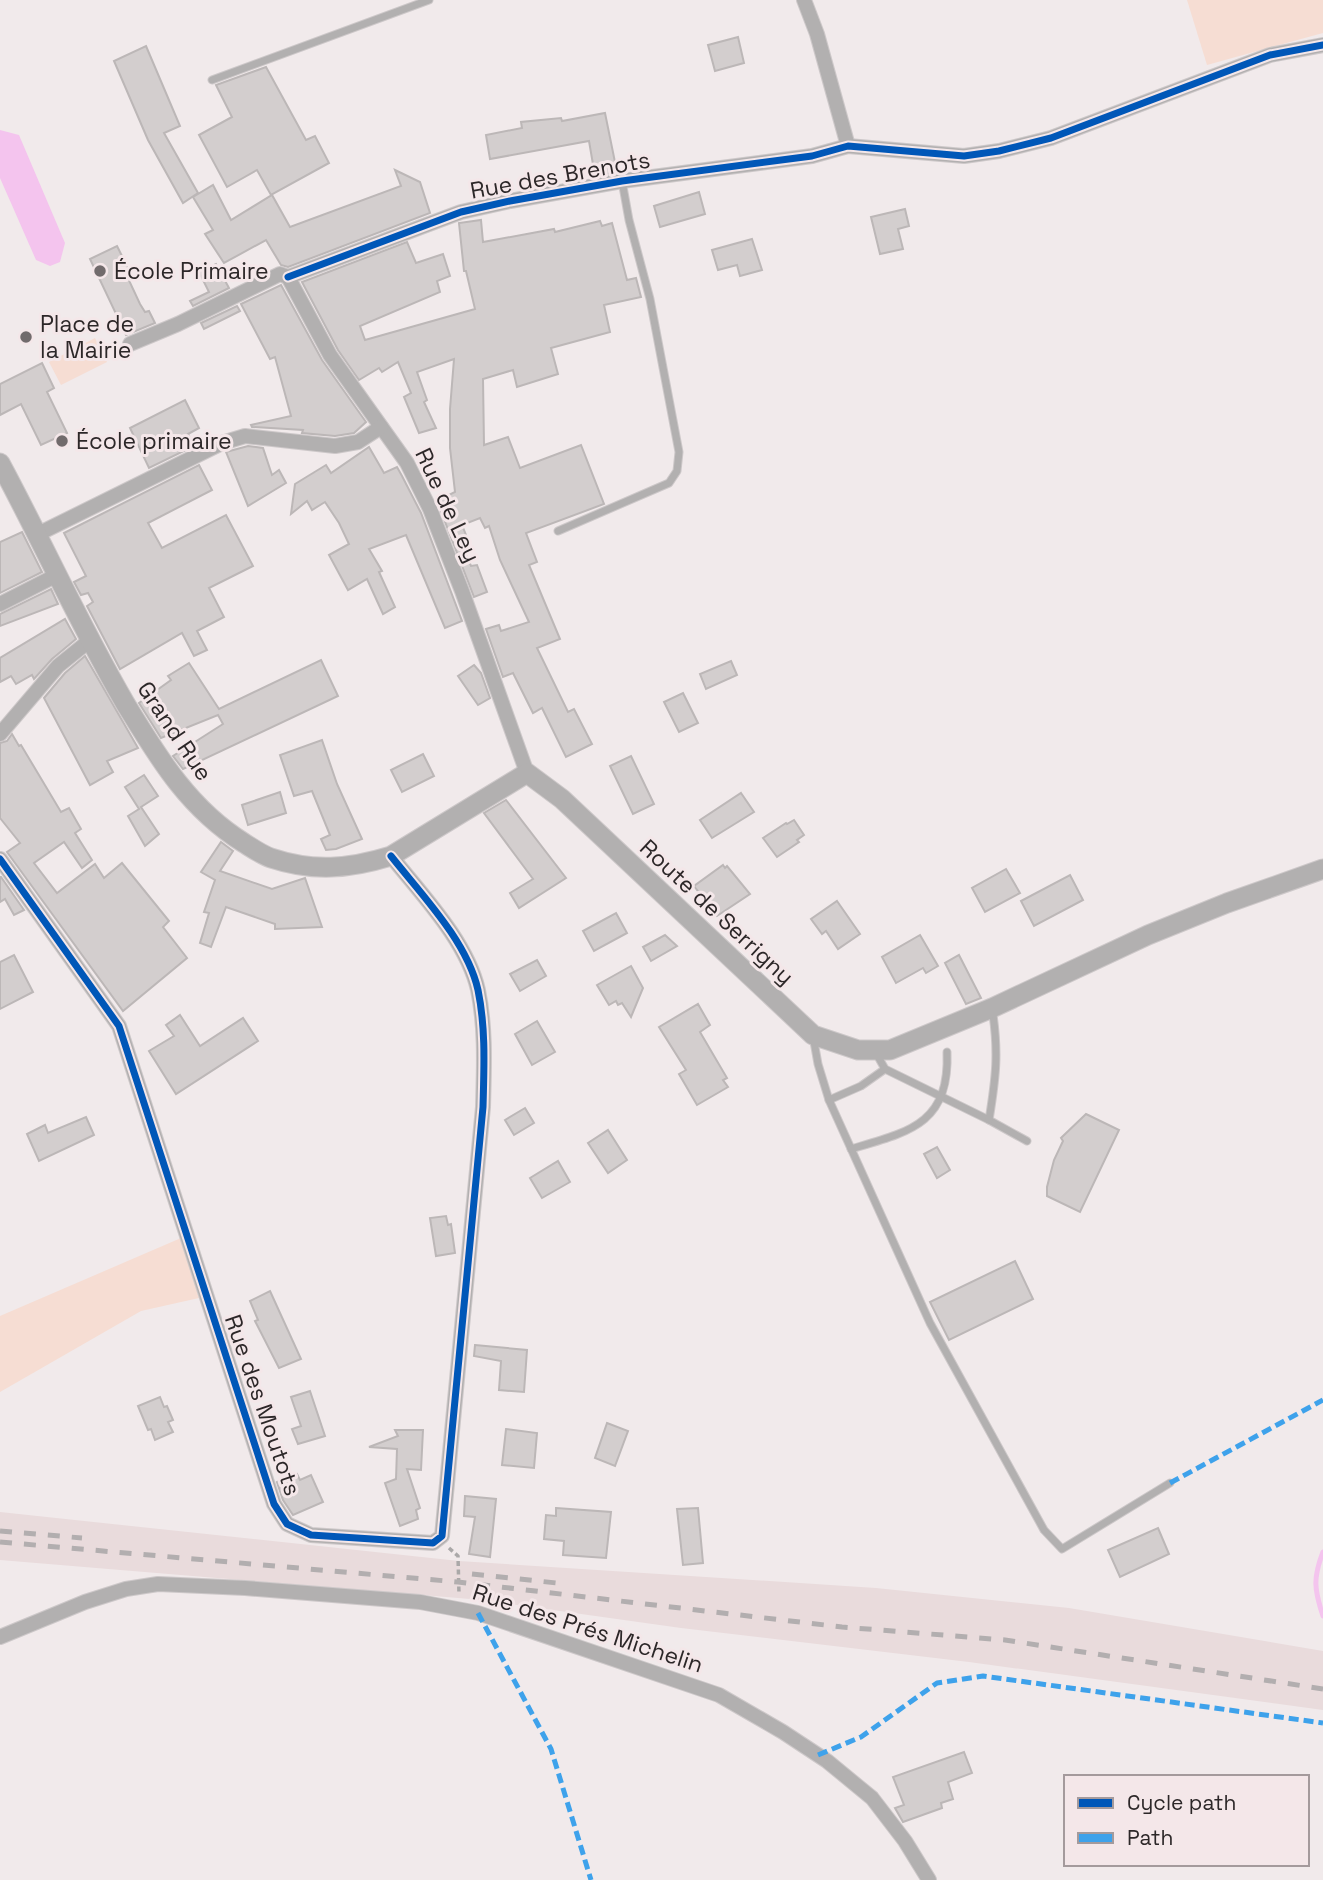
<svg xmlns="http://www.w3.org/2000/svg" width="1323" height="1880" viewBox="0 0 1323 1880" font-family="'Space Grotesk',sans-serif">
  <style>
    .built { fill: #e9dbdc }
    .green { fill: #f6ddd3 }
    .water { fill: #f4c4ee }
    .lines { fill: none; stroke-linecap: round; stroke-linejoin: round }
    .stream { stroke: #f4c4ee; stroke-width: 5 }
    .building { fill: #d3cece; stroke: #bcb7b7; stroke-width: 2 }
    .service-casing { stroke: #cdc8c9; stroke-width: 9 }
    .minor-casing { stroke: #cdc8c9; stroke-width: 16 }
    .tertiary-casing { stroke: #cdc8c9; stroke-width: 21 }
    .path { stroke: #aaa8a8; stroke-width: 3.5; stroke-dasharray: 5 3.5; stroke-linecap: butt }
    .service { stroke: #b2b0b0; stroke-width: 7 }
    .minor { stroke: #b2b0b0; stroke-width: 14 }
    .tertiary { stroke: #b2b0b0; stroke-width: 19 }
    .rail { stroke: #b2aeaf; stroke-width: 5; stroke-dasharray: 12 12; stroke-linecap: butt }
    .quiet { stroke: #3ea2eb; stroke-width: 5; stroke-dasharray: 10 5; stroke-linecap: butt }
    .cycleway-casing { stroke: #f4e7e9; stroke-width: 11 }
    .cycleway { stroke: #0057b8; stroke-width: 7 }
    .poi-dot { fill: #716b6c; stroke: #f4e7e9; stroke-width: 2.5 }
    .labels { text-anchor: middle; stroke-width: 6; stroke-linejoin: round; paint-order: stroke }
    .street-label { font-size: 23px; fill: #2c2728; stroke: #f4e7e9 }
    .poi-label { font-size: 23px; fill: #2c2728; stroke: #f4e7e9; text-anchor: start }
  </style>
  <rect width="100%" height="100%" fill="#f1eaeb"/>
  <!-- built -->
  <path class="built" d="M 0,1512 L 459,1561 L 876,1588 L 1069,1608 L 1323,1651 L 1323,1710 L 969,1662 L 681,1628 L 482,1600 L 0,1560 Z"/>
  <!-- green -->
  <g class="green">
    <path d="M 1187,0 L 1323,0 L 1323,33 L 1207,65 Z"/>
    <path d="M 95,338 L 107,362 L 61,385 L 49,362 Z"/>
    <path d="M 181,1238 L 199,1298 L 141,1311 L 0,1392 L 0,1316 Z"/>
  </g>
  <!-- water -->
  <path class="water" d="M 0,130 L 19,135 L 65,243 L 60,262 L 50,266 L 36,260 L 0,178 Z"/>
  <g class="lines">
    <!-- stream -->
    <path class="stream" d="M 1323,1552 C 1313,1578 1314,1589 1323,1616"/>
  </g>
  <!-- building -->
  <g class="building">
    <path d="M 738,37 L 744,63 L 715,71 L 708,45 Z"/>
    <path d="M 146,46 L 180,126 L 164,133 L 198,193 L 183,203 L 148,140 L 114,61 Z"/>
    <path d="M 266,67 L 306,140 L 315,136 L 329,163 L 271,195 L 257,170 L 227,187 L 199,135 L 232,117 L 216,85 Z"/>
    <path d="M 605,113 L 617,172 L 595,176 L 589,141 L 490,159 L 486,135 L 522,128 L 521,122 L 561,118 L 562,121 Z"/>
    <path d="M 395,170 L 420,182 L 430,213 L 288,267 L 281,265 L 266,240 L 224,263 L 205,234 L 213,230 L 193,197 L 213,185 L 231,220 L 272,195 L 290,227 L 401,186 Z"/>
    <path d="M 699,192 L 705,214 L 660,227 L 654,206 Z"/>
    <path d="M 905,209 L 909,226 L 898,229 L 903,249 L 880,254 L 871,217 Z"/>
    <path d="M 481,220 L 483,242 L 554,229 L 555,232 L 600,221 L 602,226 L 612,223 L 627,280 L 636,278 L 641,297 L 604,305 L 610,332 L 551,348 L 558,374 L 517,387 L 513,370 L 483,379 L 484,445 L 508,437 L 520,468 L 581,445 L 604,504 L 526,533 L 537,562 L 529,565 L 560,639 L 537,648 L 568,712 L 574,709 L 592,744 L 566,757 L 542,708 L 533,713 L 513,673 L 503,677 L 486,629 L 499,625 L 501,631 L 529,622 L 500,560 L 489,526 L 485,528 L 480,518 L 462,525 L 466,535 L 459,538 L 471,566 L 477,565 L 487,592 L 474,597 L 437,501 L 455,492 L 450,448 L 450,409 L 454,359 L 417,372 L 427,400 L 424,402 L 436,428 L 419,433 L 404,397 L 411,393 L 398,362 L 382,372 L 379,368 L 359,380 L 338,350 L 302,282 L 407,242 L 416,263 L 443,254 L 450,276 L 437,281 L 440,292 L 360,326 L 365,340 L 475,309 L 466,271 L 464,271 L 459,223 Z"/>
    <path d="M 752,239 L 762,270 L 740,276 L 737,265 L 718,270 L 712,250 Z"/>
    <path d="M 117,246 L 130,272 L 126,274 L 140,304 L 145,312 L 149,311 L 155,323 L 126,335 L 90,259 Z"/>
    <path d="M 216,264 L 229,288 L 193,306 L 190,301 L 209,292 L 199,272 Z"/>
    <path d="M 281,285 L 322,360 L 366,422 L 354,433 L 335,436 L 302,433 L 303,430 L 252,427 L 251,425 L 291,416 L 275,357 L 270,359 L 241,304 Z"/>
    <path d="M 237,306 L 240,311 L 204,329 L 201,323 Z"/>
    <path d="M 42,363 L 54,388 L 47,392 L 67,433 L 41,445 L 21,404 L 0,415 L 0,384 Z"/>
    <path d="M 185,400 L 199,428 L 188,434 L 194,446 L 149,468 L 130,428 Z"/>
    <path d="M 248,446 L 263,448 L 272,475 L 279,470 L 286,483 L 248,506 L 226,452 Z"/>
    <path d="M 369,447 L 384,473 L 397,467 L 402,476 L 421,513 L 462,621 L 445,628 L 406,535 L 369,549 L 382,571 L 379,572 L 395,607 L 383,614 L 367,579 L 348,590 L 329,555 L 349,544 L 339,523 L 325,502 L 312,510 L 307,501 L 291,514 L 295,484 L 326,465 L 331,473 Z"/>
    <path d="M 199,465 L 212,490 L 148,523 L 162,548 L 226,515 L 253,566 L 209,588 L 224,617 L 197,631 L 207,650 L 194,656 L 182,633 L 120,669 L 87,606 L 93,602 L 88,593 L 81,595 L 74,582 L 86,576 L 64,533 Z"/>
    <path d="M 22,532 L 42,572 L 0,593 L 0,542 Z"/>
    <path d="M 51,589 L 58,604 L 0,626 L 0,614 Z"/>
    <path d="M 65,619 L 76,639 L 52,659 L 34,679 L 32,675 L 16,684 L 11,676 L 0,682 L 0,658 Z"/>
    <path d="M 85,656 L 138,748 L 107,761 L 113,772 L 90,785 L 44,698 L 65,673 Z"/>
    <path d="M 321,660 L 338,696 L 183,769 L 173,756 L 223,724 L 218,715 L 161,738 L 139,703 L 171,680 L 168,676 L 189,663 L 219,709 Z"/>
    <path d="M 731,661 L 737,675 L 706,689 L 700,674 Z"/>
    <path d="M 474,665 L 481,673 L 490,698 L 478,705 L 458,676 Z"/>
    <path d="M 683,693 L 698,723 L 679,732 L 664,702 Z"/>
    <path d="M 12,734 L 19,746 L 21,745 L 61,812 L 69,808 L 81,829 L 75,833 L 92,860 L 82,868 L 64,842 L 34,863 L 57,893 L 95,864 L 104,878 L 122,863 L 169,921 L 163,927 L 187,958 L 123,1011 L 7,852 L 20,843 L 0,818 L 0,743 L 7,741 Z"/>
    <path d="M 322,740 L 337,784 L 362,839 L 336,849 L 326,850 L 321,839 L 330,835 L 312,791 L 294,796 L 280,755 Z"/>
    <path d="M 423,754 L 434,776 L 402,792 L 391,770 Z"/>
    <path d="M 631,756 L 654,804 L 633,814 L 610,766 Z"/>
    <path d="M 144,775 L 158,796 L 141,807 L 159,834 L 145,846 L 128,816 L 139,809 L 125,787 Z"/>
    <path d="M 280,792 L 286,813 L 248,825 L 242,805 Z"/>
    <path d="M 741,793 L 754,812 L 712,838 L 700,820 Z"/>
    <path d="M 506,800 L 566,878 L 519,908 L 510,893 L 533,879 L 484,813 Z"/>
    <path d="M 794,820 L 804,835 L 797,840 L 799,842 L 777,857 L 763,838 L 786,823 L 787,824 Z"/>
    <path d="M 221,842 L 233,851 L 220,871 L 272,889 L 305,878 L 322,927 L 275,929 L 275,924 L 226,907 L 211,947 L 200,943 L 209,913 L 204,912 L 215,880 L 201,872 Z"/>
    <path d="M 723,865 L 725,868 L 727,866 L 750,894 L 717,916 L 694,886 Z"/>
    <path d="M 1006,869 L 1020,893 L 985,912 L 972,888 Z"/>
    <path d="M 1070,875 L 1083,900 L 1034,926 L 1021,901 Z"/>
    <path d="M 0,877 L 1,877 L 24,910 L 14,915 L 5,899 L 0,902 Z"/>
    <path d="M 837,901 L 860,934 L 838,949 L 826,931 L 822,934 L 811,919 Z"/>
    <path d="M 616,913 L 627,933 L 594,951 L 583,931 Z"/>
    <path d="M 665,935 L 677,946 L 651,961 L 643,947 Z"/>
    <path d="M 920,935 L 938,966 L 926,973 L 923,968 L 896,983 L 882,957 Z"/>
    <path d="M 14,955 L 33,992 L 0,1009 L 0,962 Z"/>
    <path d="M 959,955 L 981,998 L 966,1004 L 945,963 Z"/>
    <path d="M 537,960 L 546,976 L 520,991 L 510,974 Z"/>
    <path d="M 631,966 L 643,988 L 631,1017 L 622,1003 L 618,1005 L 616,1001 L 609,1005 L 597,985 Z"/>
    <path d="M 698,1004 L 710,1025 L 700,1032 L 727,1078 L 723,1080 L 728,1087 L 697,1105 L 679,1074 L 686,1070 L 659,1027 Z"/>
    <path d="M 180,1015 L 200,1046 L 243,1018 L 258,1041 L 176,1094 L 149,1051 L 174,1036 L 166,1025 Z"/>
    <path d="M 537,1021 L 555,1052 L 532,1065 L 515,1034 Z"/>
    <path d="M 525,1108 L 534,1123 L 514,1135 L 505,1120 Z"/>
    <path d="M 1086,1114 L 1119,1130 L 1080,1212 L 1047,1196 L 1047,1187 L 1054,1160 L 1063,1141 L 1061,1138 Z"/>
    <path d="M 86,1117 L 94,1135 L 39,1161 L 27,1134 L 45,1125 L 48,1133 Z"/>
    <path d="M 608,1130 L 627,1160 L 608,1173 L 588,1143 Z"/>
    <path d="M 937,1147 L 950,1170 L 937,1178 L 924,1154 Z"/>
    <path d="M 558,1161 L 570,1182 L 542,1198 L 530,1178 Z"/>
    <path d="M 446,1216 L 448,1225 L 451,1224 L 455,1253 L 436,1256 L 430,1218 Z"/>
    <path d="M 1015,1261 L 1033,1299 L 949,1340 L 930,1302 Z"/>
    <path d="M 270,1291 L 301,1359 L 279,1368 L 255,1321 L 258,1320 L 250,1301 Z"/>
    <path d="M 475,1345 L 527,1350 L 524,1392 L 499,1390 L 501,1361 L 474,1356 Z"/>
    <path d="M 310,1391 L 325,1436 L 298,1444 L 292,1429 L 301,1426 L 291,1397 Z"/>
    <path d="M 160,1397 L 164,1407 L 167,1406 L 173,1420 L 168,1422 L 173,1432 L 155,1440 L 151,1429 L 148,1430 L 138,1406 Z"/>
    <path d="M 607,1423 L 628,1431 L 615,1466 L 595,1458 Z"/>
    <path d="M 506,1429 L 537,1433 L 534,1468 L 502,1465 Z"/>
    <path d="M 395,1430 L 423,1430 L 421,1470 L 407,1469 L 420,1508 L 416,1510 L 418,1519 L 400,1526 L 385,1483 L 396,1479 L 397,1449 L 369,1447 L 398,1436 Z"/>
    <path d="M 297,1474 L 300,1480 L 311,1475 L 323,1502 L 293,1515 L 283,1500 L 277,1482 Z"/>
    <path d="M 465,1496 L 496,1499 L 490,1557 L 469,1554 L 475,1517 L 464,1516 Z"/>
    <path d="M 556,1508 L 611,1512 L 606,1558 L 563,1555 L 564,1541 L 544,1539 L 546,1515 L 556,1516 Z"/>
    <path d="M 698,1508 L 703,1563 L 683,1565 L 677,1509 Z"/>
    <path d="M 1158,1528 L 1169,1554 L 1120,1577 L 1108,1550 Z"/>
    <path d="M 964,1752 L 972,1773 L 948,1782 L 953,1799 L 941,1803 L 942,1808 L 903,1822 L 895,1808 L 904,1805 L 893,1777 Z"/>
  </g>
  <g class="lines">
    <!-- service casing -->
    <g class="service-casing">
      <g id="service">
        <path d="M 212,80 L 429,0"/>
        <path d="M 558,531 L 669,483 L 677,471 L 679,452 L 650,299 L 629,220 L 622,181"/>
        <path d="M 813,1036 L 818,1064 L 829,1100 L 930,1323 L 1044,1530 L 1062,1549 L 1170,1483"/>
        <path d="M 876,1053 L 885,1069 L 989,1120 L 1027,1141"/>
        <path d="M 829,1100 L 861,1086 L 885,1069"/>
        <path d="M 989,1120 C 996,1077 999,1052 992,1008"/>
        <path d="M 851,1149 C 909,1132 950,1124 947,1052"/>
      </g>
    </g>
    <!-- minor casing -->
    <g class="minor-casing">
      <g id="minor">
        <path d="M 804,0 L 817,34 L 848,146"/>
        <path d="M 288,277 L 461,212 L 510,201 L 622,181 L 812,156 L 848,146 L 964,156 L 999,151 L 1051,138 L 1270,55 L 1323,45"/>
        <path d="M 288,277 L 330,355 L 407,463 L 430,509 L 462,591 L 527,773"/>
        <path d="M 130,344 L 178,324 L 280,274 L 288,277"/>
        <path d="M 38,534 L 222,443 L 245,436 L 335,446 L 358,442 L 381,427"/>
        <path d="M 0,604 L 57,575"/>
        <path d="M 0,734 L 58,666 L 89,641"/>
        <path d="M 0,859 L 119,1026 L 274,1504 L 287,1524 L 311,1535 L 433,1543 L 442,1536 L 483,1107 C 484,1068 486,1029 478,990 C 467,941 421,894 391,856"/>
        <path d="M 0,1637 L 85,1602 L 126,1589 L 158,1584 L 245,1588 L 420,1602 L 478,1613 L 719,1695 L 783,1732 L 827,1761 L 872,1798 L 905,1841 L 929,1880"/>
      </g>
    </g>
    <!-- tertiary casing -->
    <g class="tertiary-casing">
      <path id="tertiary" d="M 0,463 C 43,543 79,624 125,703 C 158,757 188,808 244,843 C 252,848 262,855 271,858 C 313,872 349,869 391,856 L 527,773 L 562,799 L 813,1035 L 858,1050 L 890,1050 L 992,1008 L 1148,935 L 1227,903 L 1323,869"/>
    </g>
    <!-- path -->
    <path class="path" d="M 449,1548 L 458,1556 L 459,1594"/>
    <!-- service -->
    <use href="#service" class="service"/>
    <!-- minor -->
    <use href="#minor" class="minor"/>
    <!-- tertiary -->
    <use href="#tertiary" class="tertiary"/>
    <!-- rail -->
    <g class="rail">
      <path d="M 0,1531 L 82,1538"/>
      <path d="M 0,1542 L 458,1582 L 842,1627 L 1005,1640 L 1323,1689"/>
      <path d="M 472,1574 L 566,1584"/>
    </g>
    <!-- quiet -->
    <g class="quiet">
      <path d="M 1170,1483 L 1323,1400"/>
      <path d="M 478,1613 L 551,1749 L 591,1880"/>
      <path d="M 818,1755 L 861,1737 L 937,1683 L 983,1676 L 1323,1723"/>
    </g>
    <!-- cycleway casing -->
    <g class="cycleway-casing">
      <g id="cycleway">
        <path d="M 288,277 L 461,212 L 510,201 L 622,181 L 812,156 L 848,146 L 964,156 L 999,151 L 1051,138 L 1270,55 L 1323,45"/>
        <path d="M 0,859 L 119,1026 L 274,1504 L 287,1524 L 311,1535 L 433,1543 L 442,1536 L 483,1107 C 484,1068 486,1029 478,990 C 467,941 421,894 391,856"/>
      </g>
    </g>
    <!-- cycleway -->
    <use href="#cycleway" class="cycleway"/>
  </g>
  <!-- markers -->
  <g class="poi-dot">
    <circle cx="100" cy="271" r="7"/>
    <circle cx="26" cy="337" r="7"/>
    <circle cx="62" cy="441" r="7"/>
  </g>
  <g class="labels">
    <!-- street labels -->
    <g class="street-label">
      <text transform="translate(560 175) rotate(-10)" y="8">Rue des Brenots</text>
      <text transform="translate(448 505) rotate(65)" y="8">Rue de Ley</text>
      <text transform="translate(175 731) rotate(56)" y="8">Grand Rue</text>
      <text transform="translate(717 912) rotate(43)" y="8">Route de Serrigny</text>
      <text transform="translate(263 1405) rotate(71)" y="8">Rue des Moutots</text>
      <text transform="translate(588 1628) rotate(18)" y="8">Rue des Prés Michelin</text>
    </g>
    <!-- poi labels -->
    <g class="poi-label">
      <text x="114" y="279">École Primaire</text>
      <text x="40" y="332">Place de<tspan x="40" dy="26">la Mairie</tspan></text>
      <text x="76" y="449">École primaire</text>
    </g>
  </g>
  <!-- legend -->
  <rect x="1064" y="1775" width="245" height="91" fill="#f4e7e9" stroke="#a49a9c" stroke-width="2"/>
  <rect x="1078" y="1798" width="35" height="10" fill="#0057b8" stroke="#a49a9c" stroke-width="2"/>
  <text x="1127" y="1810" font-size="21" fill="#2c2728">Cycle path</text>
  <rect x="1078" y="1833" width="35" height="10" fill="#3ea2eb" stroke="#a49a9c" stroke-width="2"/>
  <text x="1127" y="1845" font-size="21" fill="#2c2728">Path</text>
</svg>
